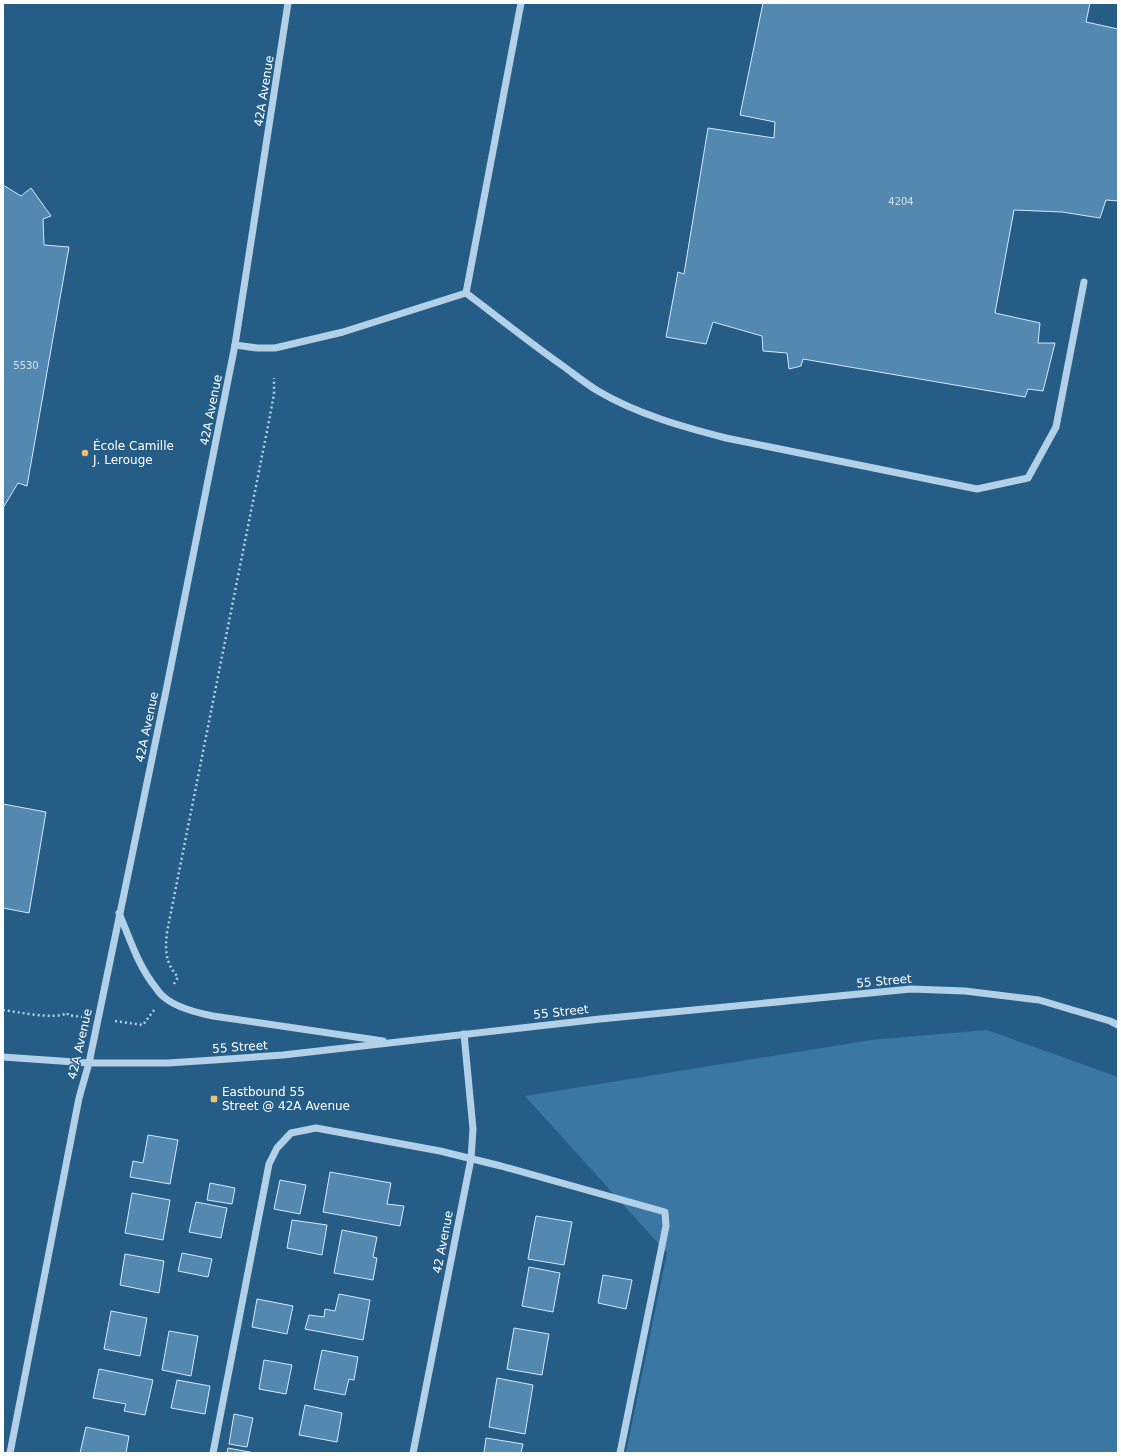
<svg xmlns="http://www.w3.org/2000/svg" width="1121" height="1456" viewBox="0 0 1121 1456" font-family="'DejaVu Sans',sans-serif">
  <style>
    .green { fill: #3b77a3 }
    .building { fill: #5388b0; stroke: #d5e9f7 }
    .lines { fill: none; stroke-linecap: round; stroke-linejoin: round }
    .path { stroke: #b2d1e8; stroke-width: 2.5; stroke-dasharray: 2 3; stroke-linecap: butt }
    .minor { stroke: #b2d1e8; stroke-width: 7 }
    .poi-dot { fill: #f1be77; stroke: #265d87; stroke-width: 1.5 }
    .labels { text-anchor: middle; stroke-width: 3; stroke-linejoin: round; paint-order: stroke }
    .number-label { font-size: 10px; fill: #d4e1eb }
    .street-label { font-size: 12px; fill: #fff; stroke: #265d87 }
    .poi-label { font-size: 12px; fill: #fff; stroke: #265d87; text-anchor: start }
  </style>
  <rect width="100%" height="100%" fill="#265d87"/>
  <!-- green -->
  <path class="green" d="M 987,1030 L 1118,1077 L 1118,1453 L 626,1453 L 667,1253 L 525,1096 L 871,1040 Z"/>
  <!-- building -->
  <g class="building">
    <path d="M 763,3 L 1090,3 L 1086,22 L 1118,29 L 1118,201 L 1106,200 L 1100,218 L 1062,212 L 1014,210 L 995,313 L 1040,323 L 1038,343 L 1055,343 L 1043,391 L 1028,389 L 1025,397 L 803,359 L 801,366 L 789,369 L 787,353 L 763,351 L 762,336 L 713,322 L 706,344 L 666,337 L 678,272 L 684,274 L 708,128 L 774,138 L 775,122 L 740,115 Z"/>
    <path d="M 3,185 L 21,196 L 31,188 L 51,216 L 43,219 L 44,245 L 69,247 L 27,486 L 18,483 L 3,508 Z"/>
    <path d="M 3,804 L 46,812 L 29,913 L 3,908 Z"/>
    <path d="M 148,1135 L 178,1140 L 170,1184 L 130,1177 L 133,1161 L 143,1163 Z"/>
    <path d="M 330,1172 L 391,1183 L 387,1204 L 404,1206 L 400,1226 L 323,1212 Z"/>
    <path d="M 280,1180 L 306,1185 L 300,1214 L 274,1209 Z"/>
    <path d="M 210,1183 L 235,1188 L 232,1204 L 207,1200 Z"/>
    <path d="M 132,1193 L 170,1200 L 163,1240 L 125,1233 Z"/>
    <path d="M 196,1202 L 227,1208 L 221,1238 L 189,1232 Z"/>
    <path d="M 536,1216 L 572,1222 L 564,1265 L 528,1259 Z"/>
    <path d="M 292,1220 L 327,1225 L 322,1255 L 287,1248 Z"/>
    <path d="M 342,1230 L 377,1237 L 373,1257 L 377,1258 L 373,1280 L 334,1273 Z"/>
    <path d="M 182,1253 L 212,1259 L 208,1277 L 178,1271 Z"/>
    <path d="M 125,1254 L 164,1261 L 159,1293 L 120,1285 Z"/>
    <path d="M 529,1267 L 560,1273 L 553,1312 L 522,1306 Z"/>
    <path d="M 603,1275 L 632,1280 L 626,1309 L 598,1303 Z"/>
    <path d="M 339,1294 L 370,1300 L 363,1340 L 305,1329 L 309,1315 L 324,1317 L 325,1309 L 335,1311 Z"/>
    <path d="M 257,1299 L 293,1306 L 287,1334 L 252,1327 Z"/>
    <path d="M 111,1311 L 147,1318 L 140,1356 L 104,1349 Z"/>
    <path d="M 514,1328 L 549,1334 L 542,1375 L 507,1369 Z"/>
    <path d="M 169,1331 L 198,1336 L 191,1376 L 162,1370 Z"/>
    <path d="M 322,1350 L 358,1357 L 354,1380 L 349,1379 L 345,1395 L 314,1389 Z"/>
    <path d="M 264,1360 L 292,1365 L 286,1394 L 259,1389 Z"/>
    <path d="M 99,1369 L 153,1380 L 145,1415 L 124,1411 L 126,1404 L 93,1398 Z"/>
    <path d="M 497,1378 L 533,1385 L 525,1434 L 489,1427 Z"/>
    <path d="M 177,1380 L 210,1386 L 205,1414 L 171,1408 Z"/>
    <path d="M 305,1405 L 342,1413 L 337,1442 L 299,1435 Z"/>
    <path d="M 234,1414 L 253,1418 L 247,1447 L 229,1444 Z"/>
    <path d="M 86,1427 L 129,1436 L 126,1453 L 80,1453 Z"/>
    <path d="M 486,1438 L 523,1444 L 521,1453 L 484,1453 Z"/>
    <path d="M 228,1448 L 255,1453 L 227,1453 Z"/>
  </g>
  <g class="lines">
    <!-- path -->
    <g class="path">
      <path d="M 174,984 L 178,977 C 165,963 165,950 167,932 L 269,421 L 274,394 L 274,378"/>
      <path d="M 3,1010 C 18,1012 55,1020 67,1013 L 68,1015 L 82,1017"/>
      <path d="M 115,1021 L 143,1025 L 154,1010"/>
    </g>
    <!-- minor -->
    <g class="minor">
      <path d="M 466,293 C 498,317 530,343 563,366 C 574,374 586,384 598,391 C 637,414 683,427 726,438 L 977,489 L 1028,478 L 1056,427 L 1084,282"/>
      <path d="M 235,345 L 257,348 L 275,348 L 343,332 L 466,293 L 521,3"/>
      <path d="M 119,913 C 130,939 138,966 156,988 C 158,991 161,995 164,997 C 175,1007 198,1013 213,1016 L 383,1041"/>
      <path d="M 3,1057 L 89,1063 L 168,1063 L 214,1060 L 283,1055 L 600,1019 L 911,989 L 965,991 L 1039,1000 L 1110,1021 L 1118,1025"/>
      <path d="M 10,1453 L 79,1098 L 89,1063 L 166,691 L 235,345 L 288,3"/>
      <path d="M 213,1453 L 269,1164 L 277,1148 L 291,1133 L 316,1128 L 440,1151 L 501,1166 L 665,1212 L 666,1226 L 620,1453"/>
      <path d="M 413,1453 L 471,1159 L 473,1129 L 464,1034"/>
    </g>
  </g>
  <!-- markers -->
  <g class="poi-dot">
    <circle cx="85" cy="453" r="4"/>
    <rect x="210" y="1095" width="8" height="8" rx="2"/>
  </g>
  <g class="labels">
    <!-- number labels -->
    <g class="number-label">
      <text x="901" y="205">4204</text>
      <text x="26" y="369">5530</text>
    </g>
    <!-- street labels -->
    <g class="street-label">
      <text transform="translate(264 91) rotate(-81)" y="4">42A Avenue</text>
      <text transform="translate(211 410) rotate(-79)" y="4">42A Avenue</text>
      <text transform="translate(147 727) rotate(-78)" y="4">42A Avenue</text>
      <text transform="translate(884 981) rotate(-5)" y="4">55 Street</text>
      <text transform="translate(561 1012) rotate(-6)" y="4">55 Street</text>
      <text transform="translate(80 1044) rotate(-77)" y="4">42A Avenue</text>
      <text transform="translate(240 1047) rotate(-4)" y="4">55 Street</text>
      <text transform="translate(443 1242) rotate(-79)" y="4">42 Avenue</text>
    </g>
    <!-- poi labels -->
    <g class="poi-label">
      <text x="93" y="450">École Camille<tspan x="93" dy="14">J. Lerouge</tspan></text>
      <text x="222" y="1096">Eastbound 55<tspan x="222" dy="14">Street @ 42A Avenue</tspan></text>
    </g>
  </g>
  <!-- border -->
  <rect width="1121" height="1456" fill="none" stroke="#ffffff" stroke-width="8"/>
</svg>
